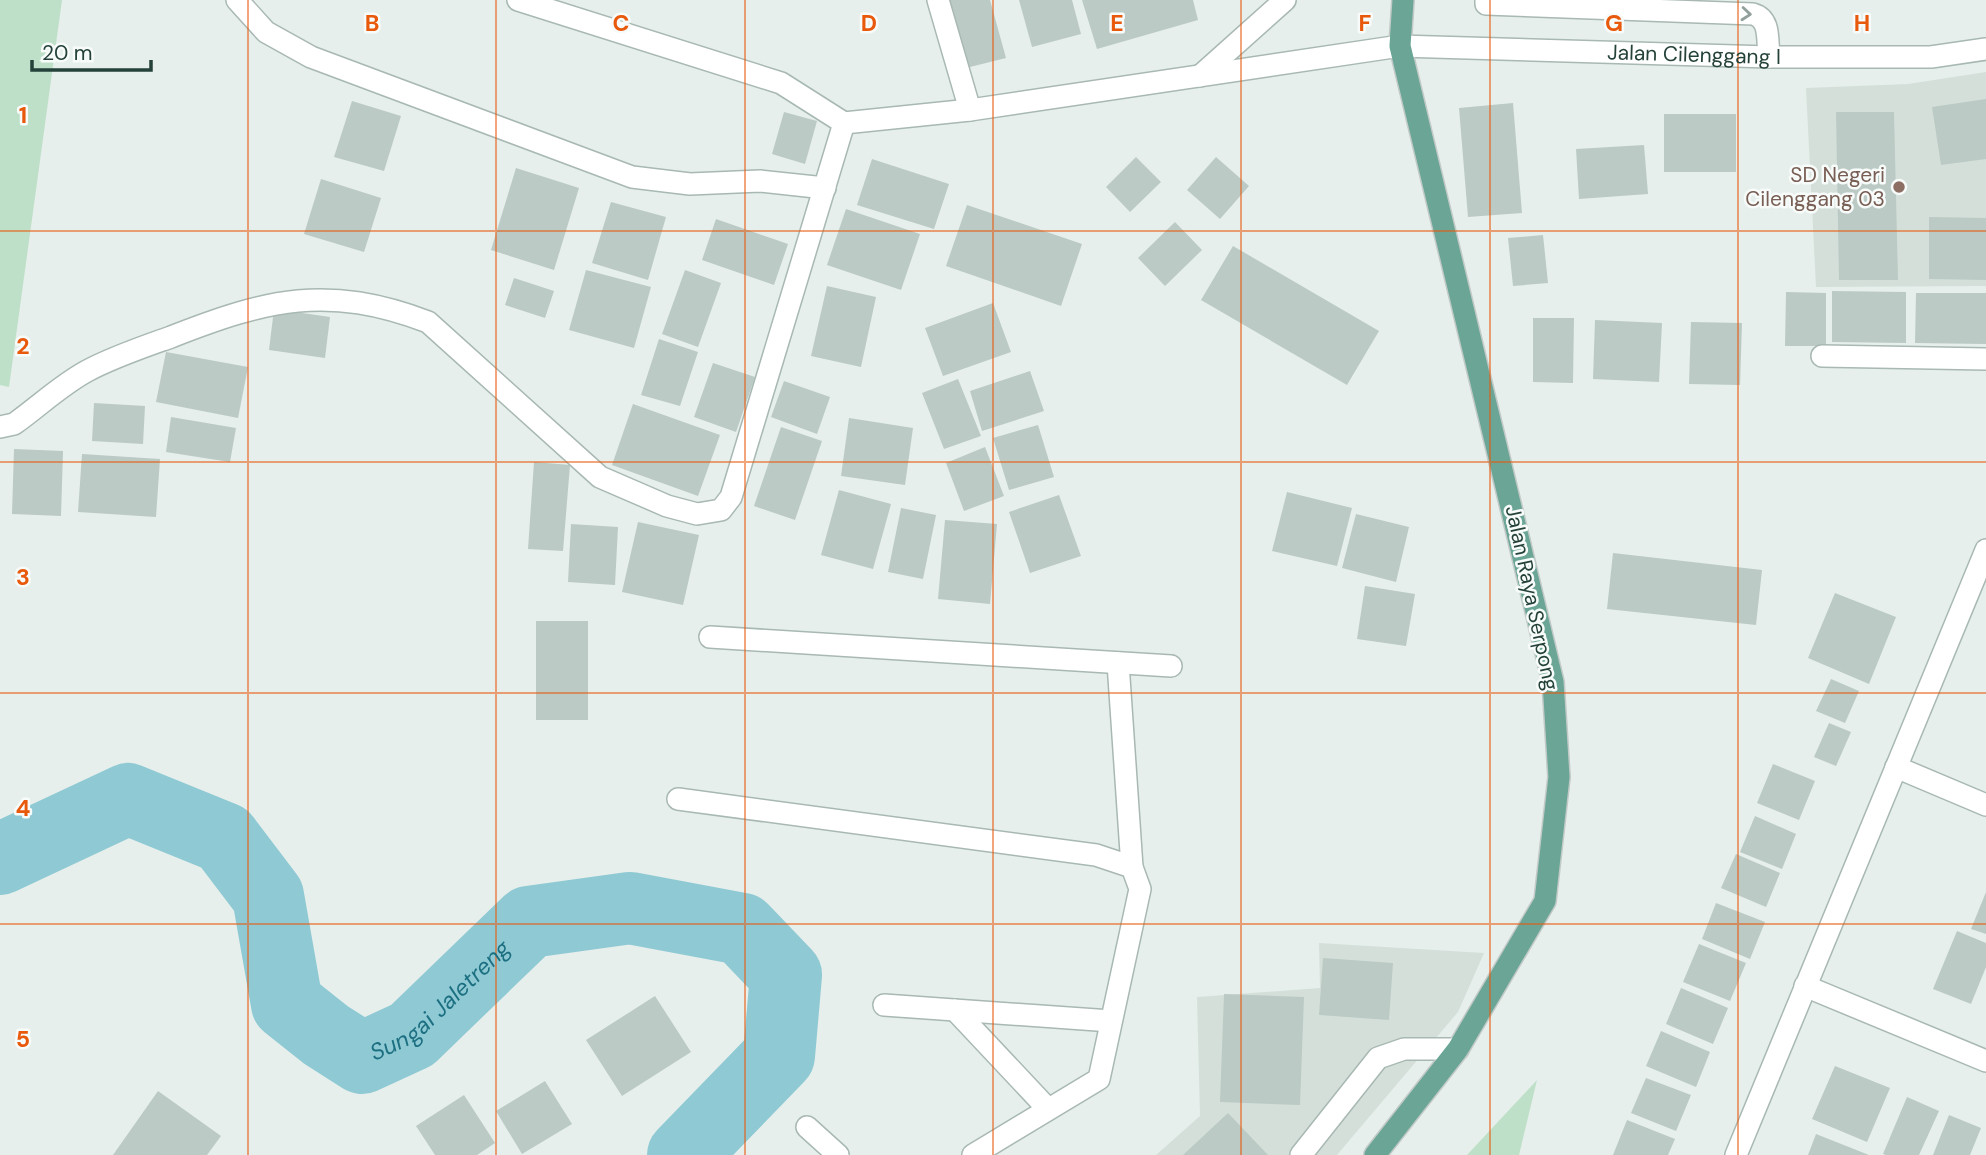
<svg xmlns="http://www.w3.org/2000/svg" width="1986" height="1155" viewBox="0 0 1986 1155" font-family="'DM Sans',sans-serif">
  <style>
    .built { fill: #d4dfda }
    .green { fill: #bfe0c8 }
    .lines { fill: none; stroke-linecap: round; stroke-linejoin: round }
    .river { stroke: #8ec9d4; stroke-width: 72 }
    .building { fill: #bbcac4 }
    .minor-casing { stroke: #a8b8b2; stroke-width: 24 }
    .major-casing { stroke: #c2cac8; stroke-width: 24 }
    .minor { stroke: #fff; stroke-width: 21 }
    .major { stroke: #6aa596; stroke-width: 21 }
    .oneway { stroke: #92a09c }
    .grid { fill: none; stroke: #e8590c; stroke-width: 2; stroke-opacity: 0.55 }
    .education-dot { fill: #8d6e63; stroke: #f7fbf9; stroke-width: 2.5 }
    .labels { text-anchor: middle; stroke-width: 5; stroke-linejoin: round; paint-order: stroke }
    .street-label { font-size: 21px; fill: #24423a; stroke: #f7fbf9 }
    .education-label { font-size: 21px; fill: #785e54; stroke: #f7fbf9; text-anchor: end }
    .water-label { font-size: 23px; font-style: italic; fill: #1c6f80; stroke: #f7fbf9 }
    .grid-label { font-size: 23px; text-anchor: middle; font-weight: bold; fill: #e8590c; stroke: #f7fbf9; stroke-width: 5; stroke-linejoin: round; paint-order: stroke }
  </style>
  <rect width="100%" height="100%" fill="#e6efeb"/>
  <!-- built -->
  <g class="built">
    <path d="M 1986,72 L 1986,286 L 1816,287 L 1806,88 L 1908,84 Z"/>
    <path d="M 1319,943 L 1484,953 L 1458,1012 L 1337,1155 L 1156,1155 L 1200,1116 L 1197,997 L 1320,988 Z"/>
  </g>
  <!-- green -->
  <g class="green">
    <path d="M 0,0 L 62,0 L 9,387 L 0,385 Z"/>
    <path d="M 1537,1080 L 1519,1155 L 1467,1155 Z"/>
  </g>
  <g class="lines">
    <!-- river -->
    <path class="river" id="s1" d="M 0,859 L 128,799 L 224,838 L 268,896 L 287,1004 L 326,1035 L 362,1058 L 412,1035 L 529,922 L 630,908 L 742,929 L 786,975 L 779,1056 L 683,1155"/>
  </g>
  <!-- building -->
  <g class="building">
    <path d="M 943,0 L 990,0 L 1006,58 L 962,69 Z"/>
    <path d="M 1019,0 L 1072,0 L 1081,34 L 1032,47 Z"/>
    <path d="M 1082,0 L 1193,0 L 1198,20 L 1097,49 Z"/>
    <path d="M 1986,99 L 1986,159 L 1941,165 L 1932,107 Z"/>
    <path d="M 352,101 L 401,116 L 384,171 L 334,157 Z"/>
    <path d="M 1513,103 L 1522,213 L 1468,217 L 1459,108 Z"/>
    <path d="M 784,112 L 817,121 L 805,164 L 772,154 Z"/>
    <path d="M 1836,112 L 1894,112 L 1898,280 L 1839,280 Z"/>
    <rect x="1664" y="114" width="72" height="58"/>
    <path d="M 1644,145 L 1648,194 L 1579,199 L 1576,149 Z"/>
    <path d="M 1136,157 L 1161,182 L 1130,212 L 1106,187 Z"/>
    <path d="M 1216,157 L 1249,186 L 1220,219 L 1187,190 Z"/>
    <path d="M 872,159 L 949,184 L 934,229 L 857,205 Z"/>
    <path d="M 516,168 L 579,188 L 554,270 L 491,250 Z"/>
    <path d="M 321,179 L 381,198 L 364,252 L 304,234 Z"/>
    <path d="M 611,202 L 666,217 L 648,280 L 592,263 Z"/>
    <path d="M 967,205 L 1082,244 L 1061,306 L 946,266 Z"/>
    <path d="M 846,209 L 920,234 L 901,290 L 827,265 Z"/>
    <path d="M 1929,217 L 1986,218 L 1986,280 L 1929,279 Z"/>
    <path d="M 716,219 L 788,244 L 774,285 L 702,260 Z"/>
    <path d="M 1175,222 L 1202,250 L 1165,286 L 1138,258 Z"/>
    <path d="M 1543,235 L 1548,283 L 1513,286 L 1508,238 Z"/>
    <path d="M 1233,246 L 1379,331 L 1347,385 L 1201,300 Z"/>
    <path d="M 586,270 L 651,287 L 634,348 L 569,330 Z"/>
    <path d="M 685,270 L 721,283 L 698,347 L 662,334 Z"/>
    <path d="M 514,278 L 554,291 L 545,318 L 505,305 Z"/>
    <path d="M 827,286 L 876,297 L 861,367 L 811,356 Z"/>
    <path d="M 1832,291 L 1906,292 L 1906,343 L 1832,342 Z"/>
    <path d="M 1786,292 L 1826,293 L 1826,346 L 1785,346 Z"/>
    <path d="M 1916,293 L 1986,293 L 1986,344 L 1915,343 Z"/>
    <path d="M 993,303 L 1011,352 L 943,376 L 925,328 Z"/>
    <path d="M 274,309 L 330,317 L 325,358 L 269,350 Z"/>
    <path d="M 1533,318 L 1574,318 L 1573,383 L 1533,382 Z"/>
    <path d="M 1595,320 L 1662,323 L 1659,382 L 1593,379 Z"/>
    <path d="M 1691,322 L 1742,323 L 1740,385 L 1689,384 Z"/>
    <path d="M 659,339 L 698,352 L 680,406 L 641,395 Z"/>
    <path d="M 166,352 L 248,367 L 238,418 L 156,402 Z"/>
    <path d="M 713,363 L 755,377 L 736,432 L 694,417 Z"/>
    <path d="M 1030,371 L 1044,411 L 982,431 L 970,391 Z"/>
    <path d="M 958,379 L 981,436 L 944,449 L 922,393 Z"/>
    <path d="M 784,381 L 830,397 L 817,434 L 771,417 Z"/>
    <path d="M 94,403 L 145,406 L 143,444 L 92,441 Z"/>
    <path d="M 633,404 L 720,435 L 698,496 L 612,465 Z"/>
    <path d="M 171,417 L 236,428 L 230,462 L 166,452 Z"/>
    <path d="M 849,418 L 913,428 L 905,485 L 841,476 Z"/>
    <path d="M 1038,425 L 1054,477 L 1009,490 L 993,438 Z"/>
    <path d="M 781,427 L 822,441 L 795,520 L 754,506 Z"/>
    <path d="M 985,447 L 1004,496 L 964,511 L 946,463 Z"/>
    <path d="M 14,449 L 63,451 L 61,516 L 12,514 Z"/>
    <path d="M 82,454 L 160,459 L 156,517 L 78,512 Z"/>
    <path d="M 534,462 L 570,465 L 563,551 L 528,549 Z"/>
    <path d="M 839,490 L 891,504 L 873,569 L 821,555 Z"/>
    <path d="M 1287,492 L 1352,508 L 1337,566 L 1272,551 Z"/>
    <path d="M 1059,495 L 1081,556 L 1030,573 L 1009,512 Z"/>
    <path d="M 901,508 L 936,515 L 923,579 L 888,572 Z"/>
    <path d="M 1356,514 L 1409,527 L 1396,582 L 1342,568 Z"/>
    <path d="M 945,520 L 997,524 L 990,604 L 938,599 Z"/>
    <path d="M 638,522 L 699,535 L 683,605 L 622,592 Z"/>
    <path d="M 571,524 L 618,527 L 615,585 L 568,582 Z"/>
    <path d="M 1613,553 L 1762,570 L 1756,625 L 1607,609 Z"/>
    <path d="M 1365,586 L 1415,594 L 1406,646 L 1357,639 Z"/>
    <path d="M 1835,593 L 1896,617 L 1869,684 L 1808,658 Z"/>
    <rect x="536" y="621" width="52" height="99"/>
    <path d="M 1831,679 L 1859,691 L 1845,723 L 1816,711 Z"/>
    <path d="M 1829,723 L 1851,732 L 1836,766 L 1814,757 Z"/>
    <path d="M 1773,764 L 1815,781 L 1799,820 L 1757,803 Z"/>
    <path d="M 1755,816 L 1796,834 L 1782,869 L 1740,852 Z"/>
    <path d="M 1736,854 L 1780,873 L 1766,907 L 1721,888 Z"/>
    <path d="M 1986,892 L 1986,934 L 1971,929 Z"/>
    <path d="M 1716,903 L 1765,922 L 1750,959 L 1702,939 Z"/>
    <path d="M 1957,931 L 1986,943 L 1986,967 L 1971,1004 L 1933,989 Z"/>
    <path d="M 1699,944 L 1746,963 L 1730,1001 L 1683,982 Z"/>
    <path d="M 1323,958 L 1393,963 L 1389,1020 L 1319,1015 Z"/>
    <path d="M 1681,988 L 1728,1008 L 1713,1044 L 1666,1024 Z"/>
    <path d="M 1224,994 L 1304,997 L 1300,1105 L 1220,1102 Z"/>
    <path d="M 655,996 L 691,1052 L 622,1096 L 586,1040 Z"/>
    <path d="M 1661,1031 L 1710,1052 L 1696,1087 L 1646,1066 Z"/>
    <path d="M 1835,1066 L 1890,1088 L 1867,1142 L 1812,1119 Z"/>
    <path d="M 1646,1078 L 1691,1095 L 1676,1131 L 1631,1113 Z"/>
    <path d="M 545,1081 L 572,1124 L 522,1154 L 496,1111 Z"/>
    <path d="M 158,1091 L 221,1136 L 207,1155 L 113,1155 Z"/>
    <path d="M 464,1095 L 495,1143 L 477,1155 L 435,1155 L 416,1126 Z"/>
    <path d="M 1907,1097 L 1939,1111 L 1919,1155 L 1886,1155 L 1883,1154 Z"/>
    <path d="M 1228,1113 L 1268,1155 L 1183,1155 Z"/>
    <path d="M 1949,1115 L 1981,1128 L 1970,1155 L 1933,1155 Z"/>
    <path d="M 1627,1120 L 1675,1139 L 1668,1155 L 1613,1155 Z"/>
    <path d="M 1816,1134 L 1869,1155 L 1808,1155 Z"/>
  </g>
  <g class="lines">
    <!-- minor casing -->
    <g class="minor-casing">
      <g id="minor">
        <path d="M 237,0 L 266,32 L 311,57 L 632,177 L 690,184 L 760,181 L 825,188"/>
        <path id="s2" d="M 518,0 L 781,83 L 844,123 L 970,110 L 1400,46 L 1769,57 L 1931,57 L 1986,49"/>
        <path d="M 938,0 L 970,110"/>
        <path d="M 1486,0 L 1486,4 L 1753,14 C 1771,19 1767,40 1769,57"/>
        <path d="M 1200,76 L 1285,0"/>
        <path d="M 1822,356 L 1986,359"/>
        <path d="M 0,427 L 14,424 C 38,407 61,385 87,371 C 113,357 143,347 171,337 C 268,299 327,284 428,322 L 600,477 L 667,506 L 697,514 L 721,510 L 731,497 L 844,123"/>
        <path d="M 710,637 L 1171,666"/>
        <path d="M 1118,663 L 1132,867"/>
        <path d="M 1896,767 L 1986,805"/>
        <path d="M 678,799 L 1096,855 L 1132,867 L 1140,889 L 1099,1079 L 973,1155"/>
        <path d="M 1805,986 L 1986,1061"/>
        <path d="M 884,1005 L 1111,1021"/>
        <path d="M 955,1010 L 1048,1109"/>
        <path d="M 807,1127 L 838,1155"/>
        <path d="M 1301,1155 L 1378,1058 L 1404,1049 L 1458,1049"/>
        <path d="M 1736,1155 L 1986,550"/>
      </g>
    </g>
    <!-- major casing -->
    <g class="major-casing">
      <path id="major" d="M 1375,1155 L 1458,1049 L 1545,901 L 1559,777 L 1553,682 L 1400,46 L 1403,0"/>
    </g>
    <!-- minor -->
    <use href="#minor" class="minor"/>
    <!-- major -->
    <use href="#major" class="major"/>
  </g>
  <!-- one-way arrows -->
  <defs><path id="oneway-chevron" d="M-2-3.5L2.5 0L-2 3.5" fill="none" stroke-width="1.6" stroke-linecap="round" stroke-linejoin="round" transform="scale(1.75)"/></defs>
  <use class="oneway" href="#oneway-chevron" transform="translate(1746 14) rotate(5)"/>
  <!-- grid -->
  <path class="grid" d="M 248,0 L 248,1155M 496,0 L 496,1155M 745,0 L 745,1155M 993,0 L 993,1155M 1241,0 L 1241,1155M 1490,0 L 1490,1155M 1738,0 L 1738,1155M 0,231 L 1986,231M 0,462 L 1986,462M 0,693 L 1986,693M 0,924 L 1986,924"/>
  <!-- markers -->
  <circle class="education-dot" cx="1899" cy="187" r="7"/>
  <g class="labels">
    <!-- street labels -->
    <g class="street-label">
      <text dy="7" stroke="none"><textPath href="#s2" startOffset="1206">Jalan Cilenggang I</textPath></text>
      <text transform="translate(1532 598) rotate(78)" y="7">Jalan Raya Serpong</text>
    </g>
    <!-- education labels -->
    <g class="education-label">
      <text x="1885" y="182">SD Negeri<tspan x="1885" dy="24">Cilenggang 03</tspan></text>
    </g>
    <!-- water labels -->
    <g class="water-label">
      <text dy="8" stroke="none"><textPath href="#s1" startOffset="618">Sungai Jaletreng</textPath></text>
    </g>
  </g>
  <g class="grid-label">
    <text x="372" y="31">B</text>
    <text x="621" y="31">C</text>
    <text x="869" y="31">D</text>
    <text x="1117" y="31">E</text>
    <text x="1365" y="31">F</text>
    <text x="1614" y="31">G</text>
    <text x="1862" y="31">H</text>
    <text x="23" y="123">1</text>
    <text x="23" y="354">2</text>
    <text x="23" y="585">3</text>
    <text x="23" y="816">4</text>
    <text x="23" y="1047">5</text>
  </g>
  <!-- scale -->
  <path d="M32 60v10h119v-10" fill="none" stroke="#24423a" stroke-width="3.5"/>
  <text x="42" y="60" font-size="21" fill="#24423a" stroke="#f7fbf9" stroke-width="5" paint-order="stroke">20 m</text>
</svg>
